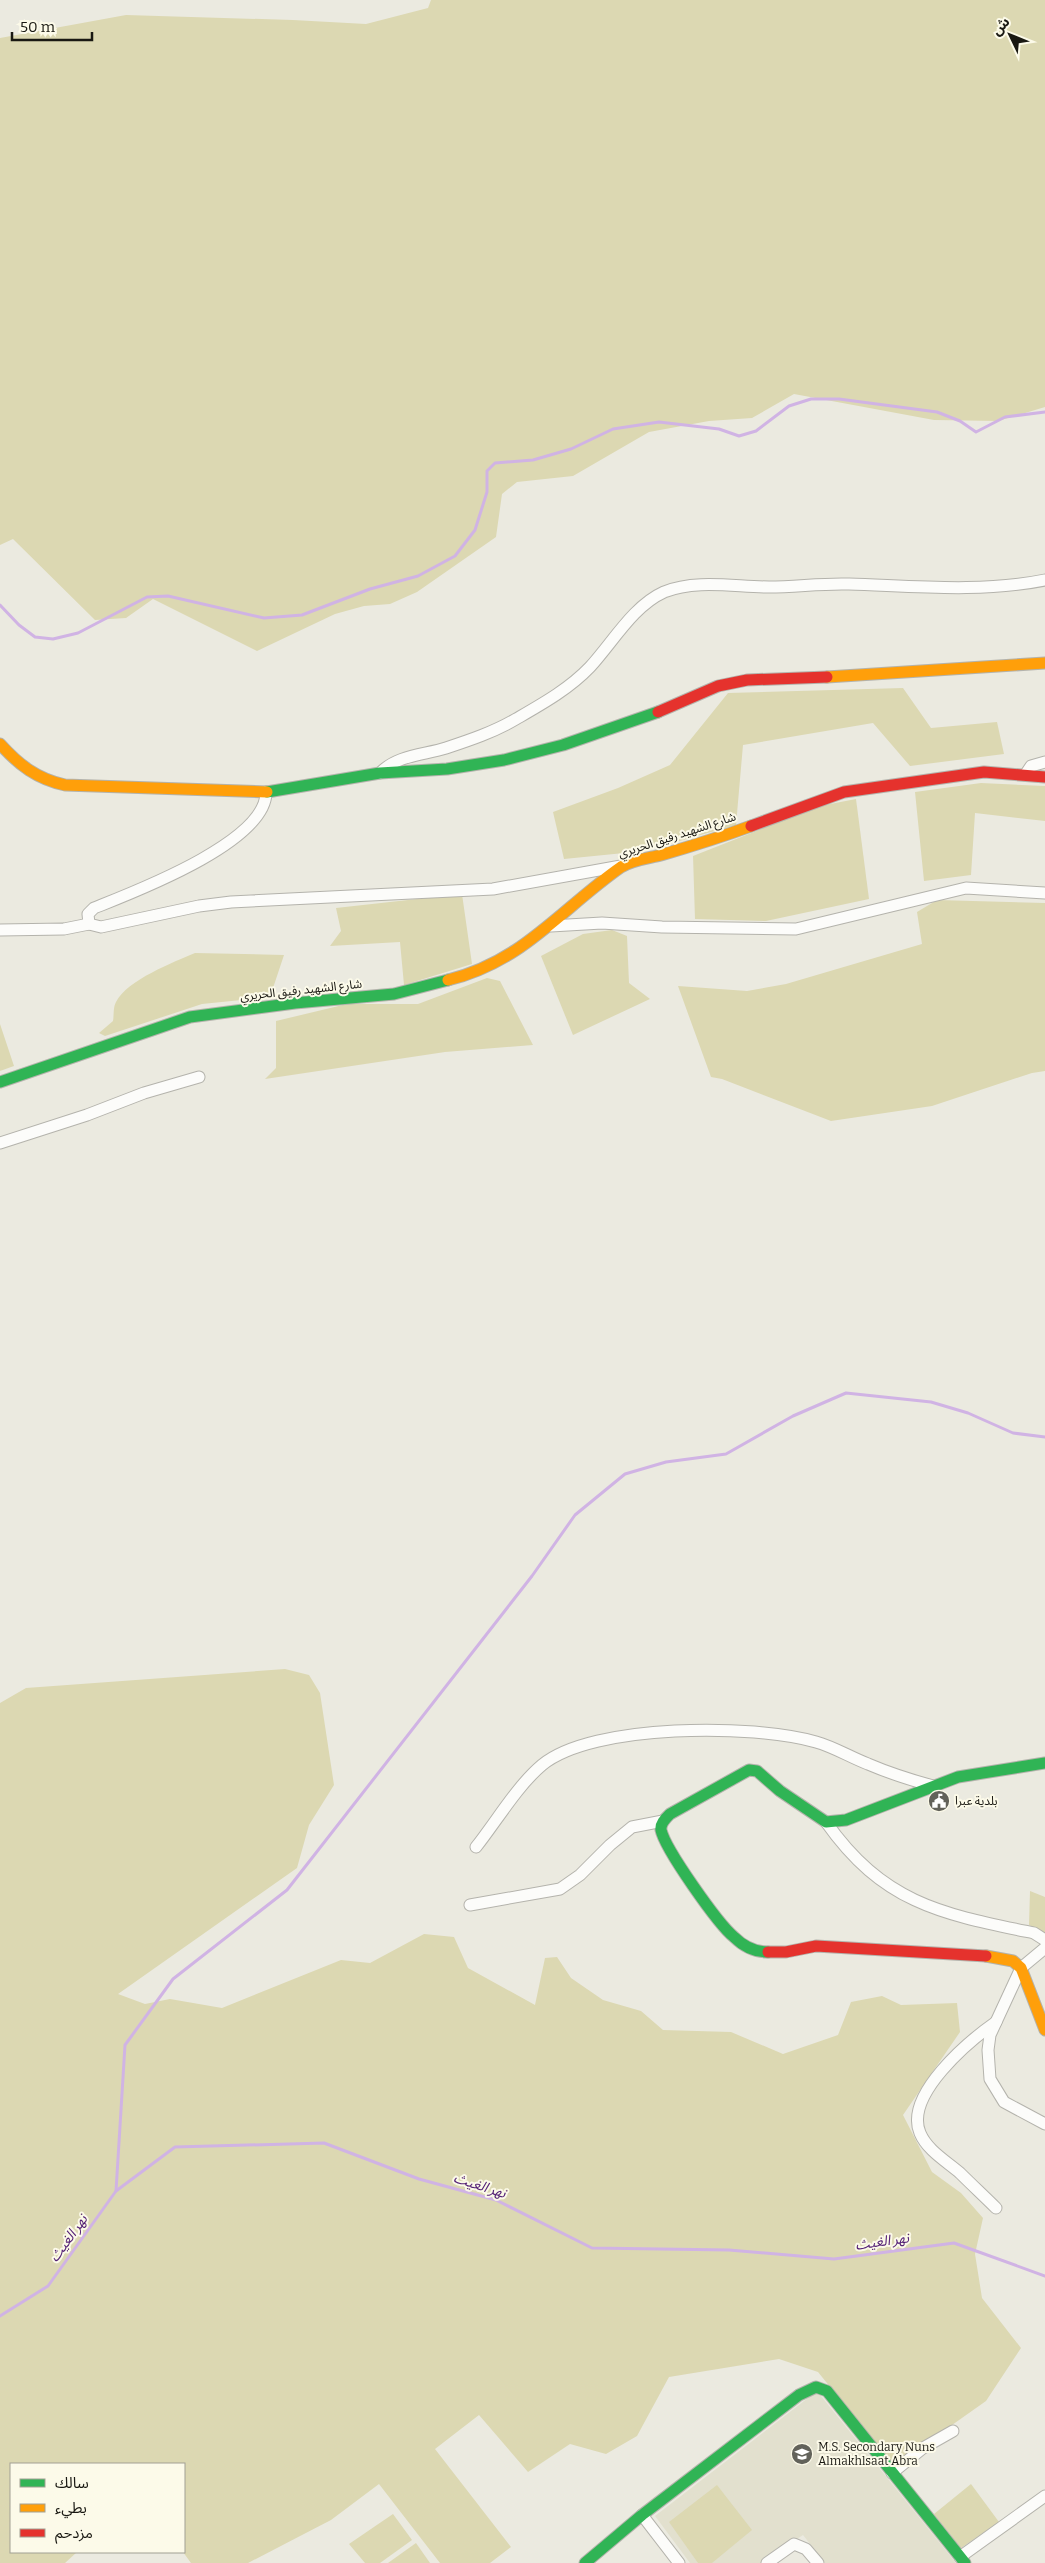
<svg xmlns="http://www.w3.org/2000/svg" width="1045" height="2563" viewBox="0 0 1045 2563" font-family="Bitter,'Noto Sans Arabic',serif">
  <style>
    .built { fill: #e2e0ce }
    .green { fill: #dcd8b2 }
    .lines { fill: none; stroke-linecap: round; stroke-linejoin: round }
    .stream { stroke: #d0b3e4; stroke-width: 3 }
    .street-casing { stroke: #b4b3ac; stroke-width: 13 }
    .fast-casing { stroke: #b4b3ac; stroke-width: 13 }
    .slow-casing { stroke: #b4b3ac; stroke-width: 13 }
    .jam-casing { stroke: #b4b3ac; stroke-width: 13 }
    .street { stroke: #fcfcfa; stroke-width: 11 }
    .fast { stroke: #30b455; stroke-width: 11 }
    .slow { stroke: #ff9f0a; stroke-width: 11 }
    .jam { stroke: #e5322d; stroke-width: 11 }
    .labels { text-anchor: middle; stroke-width: 4; stroke-linejoin: round; paint-order: stroke }
    .street-label { font-size: 12px; fill: #191812; stroke: #fcfae9 }
    .poi-label { font-size: 12px; fill: #191812; stroke: #fcfae9; text-anchor: start }
    .water-label { font-size: 14px; font-style: italic; fill: #542176; stroke: #fcfae9 }
  </style>
  <rect width="100%" height="100%" fill="#ebeae0"/>
  <!-- built -->
  <path class="built" d="M 817,2391 L 956,2563 L 825,2563 L 803,2535 L 761,2563 L 690,2563 L 655,2516 Z"/>
  <!-- green -->
  <g class="green">
    <path d="M 431,0 L 1045,0 L 1045,407 L 998,421 L 934,420 L 794,394 L 752,418 L 709,421 L 649,432 L 573,476 L 517,482 L 502,494 L 496,537 L 417,592 L 390,604 L 364,606 L 335,614 L 257,651 L 153,599 L 126,618 L 95,620 L 13,539 L 0,545 L 0,38 L 126,15 L 293,20 L 366,24 L 428,8 Z"/>
    <path d="M 903,688 L 931,728 L 997,722 L 1004,754 L 910,766 L 873,723 L 743,745 L 736,825 L 644,851 L 564,859 L 553,812 L 618,788 L 670,765 L 728,693 Z"/>
    <path d="M 981,783 L 1045,786 L 1045,821 L 975,813 L 971,875 L 924,881 L 915,792 Z"/>
    <path d="M 856,799 L 869,899 L 766,921 L 695,919 L 693,856 L 820,806 Z"/>
    <path d="M 462,894 L 472,964 L 404,985 L 400,942 L 330,946 L 341,931 L 336,908 Z"/>
    <path d="M 937,900 L 1045,903 L 1045,1071 L 1032,1073 L 932,1106 L 831,1121 L 722,1079 L 711,1077 L 678,986 L 747,991 L 786,984 L 922,944 L 917,912 Z"/>
    <path d="M 612,930 L 627,936 L 629,983 L 650,999 L 573,1035 L 541,956 L 583,934 Z"/>
    <path d="M 195,953 L 284,955 L 270,997 L 202,1004 L 105,1036 L 99,1033 L 113,1021 C 114,1016 113,1007 116,1002 C 127,980 174,962 195,953 Z"/>
    <path d="M 487,978 L 500,981 L 533,1045 L 445,1052 L 265,1079 L 276,1068 L 276,1021 L 347,1004 L 418,1004 Z"/>
    <path d="M 0,1024 L 14,1066 L 0,1071 Z"/>
    <path d="M 285,1669 L 309,1675 L 320,1693 L 334,1785 L 309,1825 L 297,1868 L 118,1994 L 145,2004 L 170,1999 L 222,2008 L 341,1960 L 370,1963 L 424,1934 L 454,1937 L 468,1968 L 535,2005 L 545,1958 L 557,1957 L 571,1978 L 603,2000 L 641,2011 L 663,2030 L 731,2032 L 783,2054 L 838,2035 L 851,2002 L 882,1996 L 901,2005 L 957,2003 L 960,2032 L 903,2115 L 932,2172 L 961,2193 L 983,2218 L 975,2254 L 982,2298 L 1021,2348 L 986,2401 L 894,2466 L 818,2372 L 779,2359 L 669,2377 L 637,2436 L 606,2454 L 570,2444 L 528,2472 L 479,2415 L 435,2449 L 511,2547 L 490,2563 L 440,2563 L 379,2484 L 331,2520 L 248,2563 L 191,2563 L 183,2552 L 184,2464 L 11,2464 L 11,2552 L 77,2552 L 65,2563 L 0,2563 L 0,1703 L 26,1688 Z"/>
    <path d="M 1030,1891 L 1045,1897 L 1045,1933 L 1029,1925 Z"/>
    <path d="M 971,2484 L 999,2522 L 961,2548 L 934,2514 Z"/>
    <path d="M 717,2485 L 752,2530 L 712,2563 L 698,2563 L 669,2522 Z"/>
    <path d="M 393,2514 L 412,2540 L 380,2563 L 365,2563 L 349,2544 Z"/>
    <path d="M 416,2543 L 430,2563 L 388,2563 Z"/>
  </g>
  <g class="lines">
    <!-- stream -->
    <g class="stream">
      <path d="M 0,605 L 19,625 L 35,637 L 53,639 L 78,633 L 147,597 L 168,596 L 264,618 L 302,615 L 370,589 L 418,576 L 455,556 L 475,530 L 487,492 L 487,471 L 495,463 L 533,460 L 571,449 L 613,429 L 659,422 L 719,429 L 739,436 L 756,431 L 789,406 L 811,399 L 839,399 L 937,412 L 960,421 L 976,432 L 1005,417 L 1045,412"/>
      <path d="M 116,2191 L 125,2045 L 173,1979 L 287,1890 L 532,1576 L 575,1515 L 625,1474 L 666,1462 L 726,1454 L 793,1416 L 846,1393 L 931,1402 L 968,1413 L 1013,1433 L 1045,1437"/>
      <path d="M 0,2316 L 48,2286 L 116,2191 L 175,2147 L 324,2143 L 419,2179 L 496,2200 L 592,2248 L 729,2250 L 834,2259 L 954,2243 L 1045,2276"/>
    </g>
    <!-- street casing -->
    <g class="street-casing">
      <g id="street">
        <path d="M 380,773 C 397,755 424,755 446,748 C 470,740 494,732 516,719 C 542,704 569,689 590,667 C 613,642 633,606 664,592 C 696,579 735,587 769,587 C 796,587 822,583 849,584 C 913,586 981,593 1045,580"/>
        <path d="M 1025,775 L 1031,766 L 1045,762"/>
        <path d="M 266,792 C 267,842 134,892 94,908 L 88,914 L 89,924 L 101,927 L 199,906 L 231,902 L 493,889 L 621,866"/>
        <path d="M 551,926 L 602,923 L 662,927 L 796,929 L 966,888 L 1045,893"/>
        <path d="M 0,930 L 64,929 L 89,924"/>
        <path d="M 0,1143 L 87,1115 L 144,1093 L 199,1077"/>
        <path d="M 826,1822 C 884,1904 942,1914 1034,1933 L 1045,1940"/>
        <path d="M 476,1847 C 496,1822 517,1786 542,1765 C 593,1723 754,1724 816,1742 C 834,1747 850,1757 868,1764 C 889,1773 911,1780 933,1786"/>
        <path d="M 470,1905 L 560,1889 L 580,1875 L 610,1845 L 632,1827 L 663,1821"/>
        <path d="M 1045,1948 L 1021,1968 L 990,2035 L 988,2050 L 990,2079 L 1004,2102 L 1045,2124"/>
        <path d="M 996,2022 C 969,2041 904,2095 920,2133 C 927,2150 946,2161 960,2173 C 972,2185 984,2196 996,2208"/>
        <path d="M 892,2473 L 923,2448 L 953,2431"/>
        <path d="M 642,2515 L 679,2563"/>
        <path d="M 960,2557 L 1045,2496"/>
        <path d="M 767,2563 L 794,2544 L 806,2549 L 818,2563"/>
      </g>
    </g>
    <!-- fast casing -->
    <g class="fast-casing">
      <g id="fast">
        <path d="M 267,792 L 380,773 L 447,769 L 504,760 L 563,745 L 658,712"/>
        <path d="M 0,1082 L 190,1017 L 295,1003 L 394,994 L 448,980"/>
        <path d="M 768,1952 C 754,1952 744,1947 734,1937 C 718,1924 665,1849 661,1830 C 660,1823 666,1818 670,1814 L 749,1770 L 757,1771 L 780,1791 L 826,1822 L 846,1820 L 958,1777 L 1045,1763"/>
        <path d="M 585,2563 L 642,2515 L 799,2395 L 816,2387 L 827,2391 L 965,2563"/>
      </g>
    </g>
    <!-- slow casing -->
    <g class="slow-casing">
      <g id="slow">
        <path d="M 827,677 L 1045,663"/>
        <path d="M 0,744 C 19,765 37,779 65,785 L 267,792"/>
        <path d="M 448,980 C 523,962 562,908 621,867 C 632,860 649,858 661,855 C 692,846 721,837 751,826"/>
        <path d="M 986,1956 L 1013,1961 L 1021,1968 L 1045,2030"/>
      </g>
    </g>
    <!-- jam casing -->
    <g class="jam-casing">
      <g id="jam">
        <path d="M 658,712 L 718,686 L 747,680 L 827,677"/>
        <path d="M 751,826 L 844,792 L 984,772 L 1045,777"/>
        <path d="M 768,1952 L 786,1952 L 816,1946 L 986,1956"/>
      </g>
    </g>
    <!-- street -->
    <use href="#street" class="street"/>
    <!-- fast -->
    <use href="#fast" class="fast"/>
    <!-- slow -->
    <use href="#slow" class="slow"/>
    <!-- jam -->
    <use href="#jam" class="jam"/>
  </g>
  <!-- icons -->
  <defs>
    <g id="civic-disc" transform="scale(1.125)"><circle r="9.5" fill="#62625a" stroke="#fcfae9"/><path d="M-.6-6.5H3V-4.5H.6V-3L4-1V1h2V6H-6V1h2V-1L-.6-3ZM-1.2 2.5V6h2.4V2.5Z" fill="#fff"/></g>
    <g id="school-disc" transform="scale(1.125)"><circle r="9.5" fill="#62625a" stroke="#fcfae9"/><path d="M0-5L7-2L0 1L-7-2ZM-4 1L0 2.5L4 1V4Q0 6-4 4Z" fill="#fff"/></g>
  </defs>
  <g fill-rule="evenodd">
    <use href="#civic-disc" x="939" y="1801"/>
    <use href="#school-disc" x="802" y="2454"/>
  </g>
  <g class="labels">
    <!-- street labels -->
    <g class="street-label">
      <text transform="translate(677 835) rotate(-18)" y="4">شارع الشهيد رفيق الحريري</text>
      <text transform="translate(301 990) rotate(-6)" y="4">شارع الشهيد رفيق الحريري</text>
    </g>
    <!-- poi labels -->
    <g class="poi-label">
      <text x="955" y="1805">بلدية عبرا</text>
      <text x="818" y="2451">M.S. Secondary Nuns<tspan x="818" dy="14">Almakhlsaat Abra</tspan></text>
    </g>
    <!-- water labels -->
    <g class="water-label">
      <text transform="translate(480 2185) rotate(18)" y="5">نهر الغيث</text>
      <text transform="translate(68 2238) rotate(-54)" y="5">نهر الغيث</text>
      <text transform="translate(882 2241) rotate(-8)" y="5">نهر الغيث</text>
    </g>
  </g>
  <!-- legend -->
  <rect x="10" y="2463" width="175" height="90" fill="#fcfae9" stroke="#a1a093"/>
  <rect x="20" y="2479" width="25" height="8" fill="#30b455" stroke="#a1a093"/>
  <text x="55" y="2488" font-size="15" fill="#191812">سالك</text>
  <rect x="20" y="2504" width="25" height="8" fill="#ff9f0a" stroke="#a1a093"/>
  <text x="55" y="2513" font-size="15" fill="#191812">بطيء</text>
  <rect x="20" y="2529" width="25" height="8" fill="#e5322d" stroke="#a1a093"/>
  <text x="55" y="2538" font-size="15" fill="#191812">مزدحم</text>
  <!-- north arrow -->
  <g transform="translate(1010 35) rotate(313)" stroke="#fcfae9" stroke-width="4" paint-order="stroke">
  <path d="M0-4L9 19L0 12L-9 19Z" fill="#191812"/>
  <text y="-8" font-size="14" font-weight="bold" text-anchor="middle" fill="#191812">ش</text>
  </g>
  <!-- scale -->
  <path d="M12 32v8h80v-8" fill="none" stroke="#191812" stroke-width="2.5"/>
  <text x="20" y="32" font-size="15" fill="#191812" stroke="#fcfae9" stroke-width="4" paint-order="stroke">50 m</text>
</svg>
